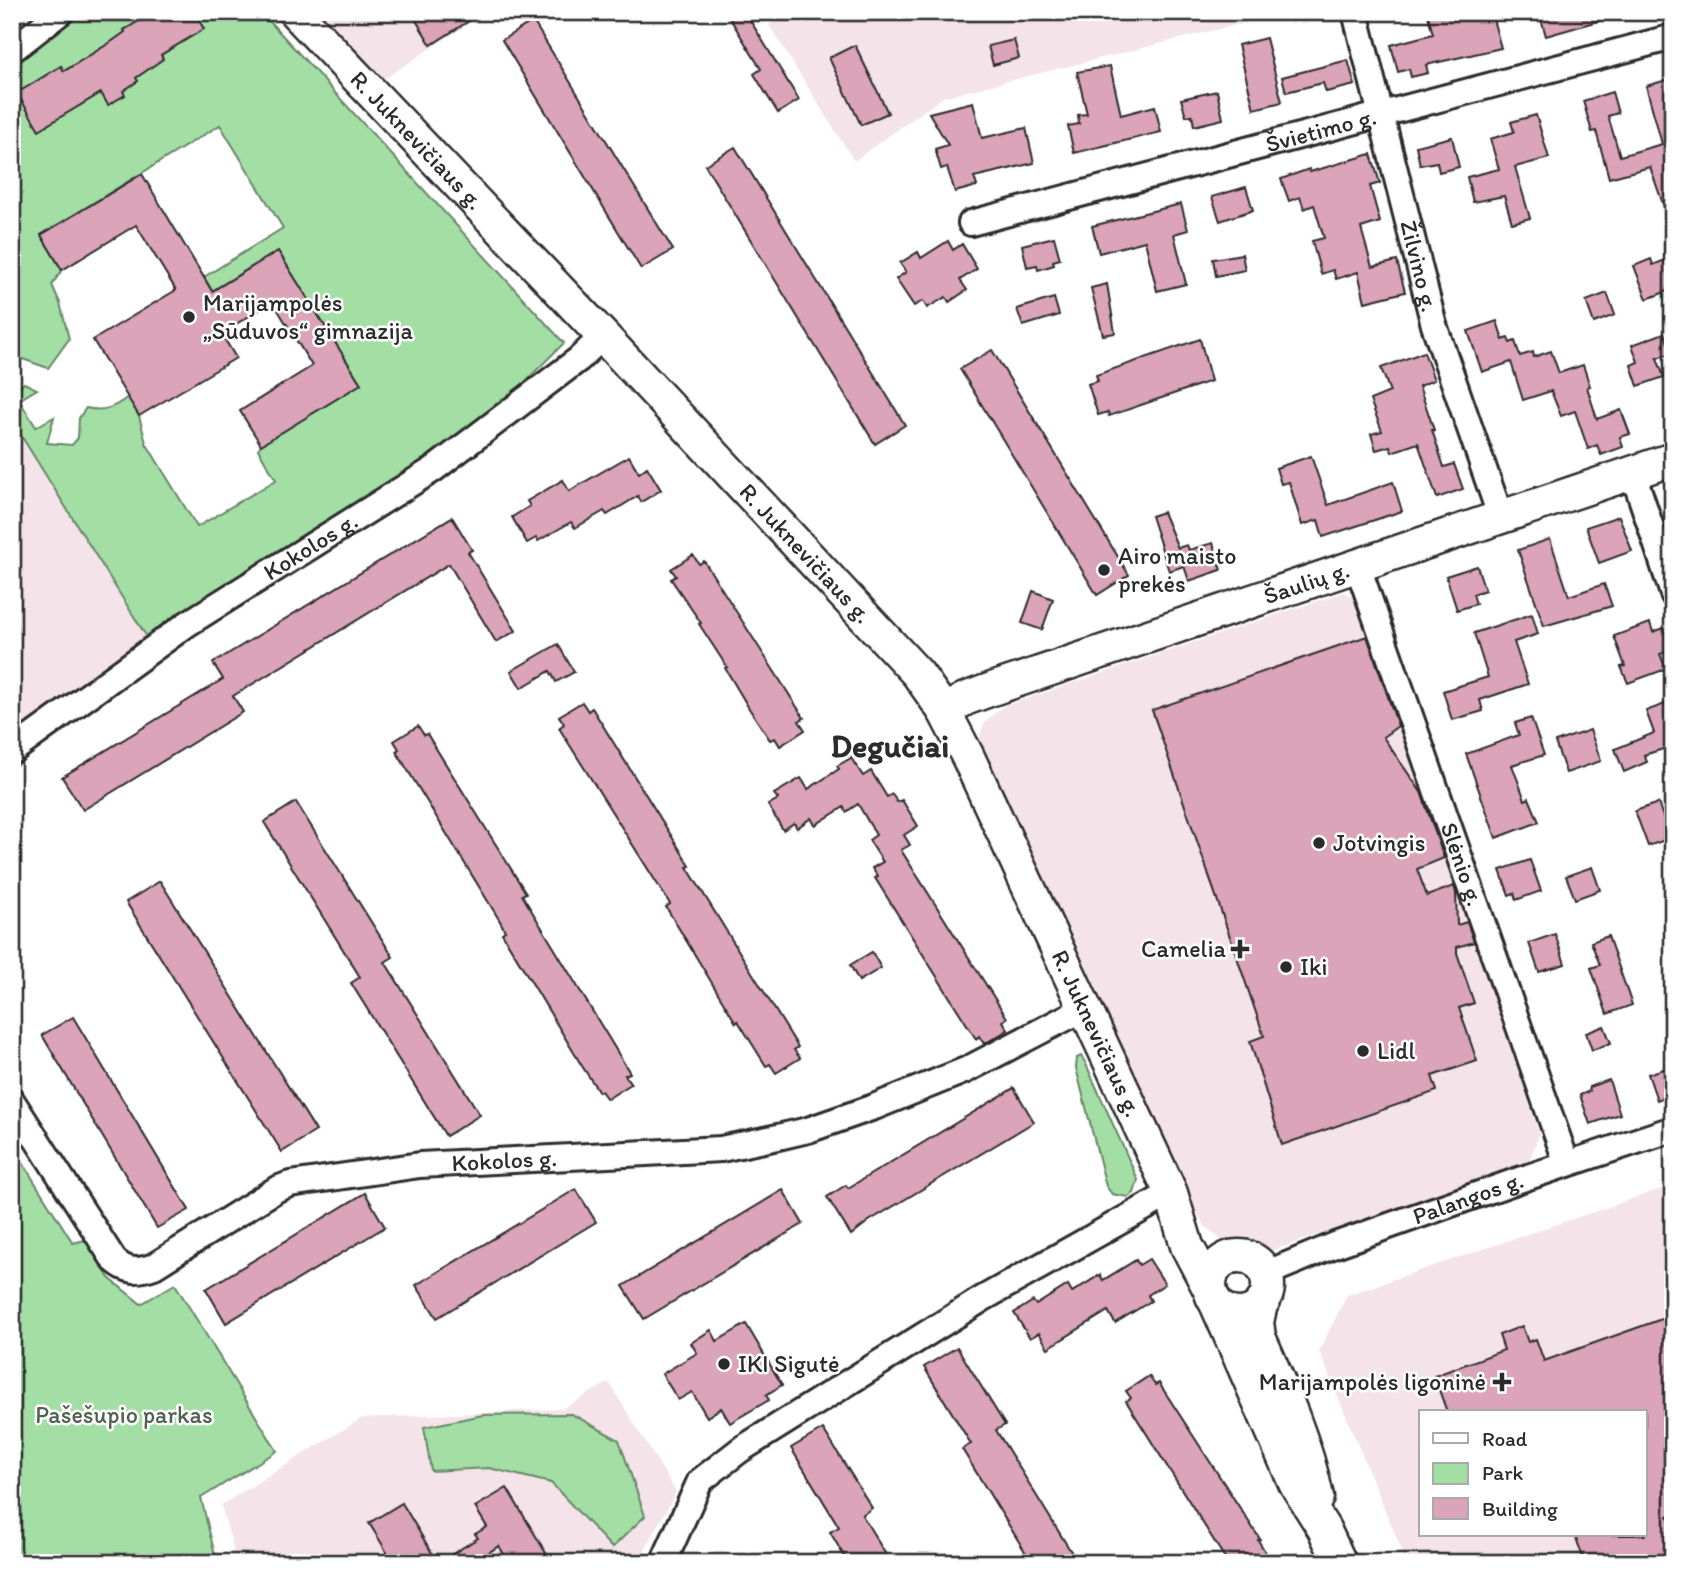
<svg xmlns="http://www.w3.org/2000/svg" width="1685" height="1575" viewBox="0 0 1685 1575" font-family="Itim,sans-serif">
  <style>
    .built { fill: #f4e4ea; fill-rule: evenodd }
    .green { fill: #a3dfa5; stroke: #678568; stroke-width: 2 }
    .building { fill: #dba4b9; stroke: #2b2b2b; stroke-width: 2 }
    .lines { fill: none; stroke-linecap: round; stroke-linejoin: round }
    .minor-casing { stroke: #2b2b2b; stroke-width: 30 }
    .tertiary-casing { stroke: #2b2b2b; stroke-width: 37 }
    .minor { stroke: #fff; stroke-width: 24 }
    .tertiary { stroke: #fff; stroke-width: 32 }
    .poi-dot { fill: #2b2b2b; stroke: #fff; stroke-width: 2.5 }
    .labels { text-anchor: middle; stroke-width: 5; stroke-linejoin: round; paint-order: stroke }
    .street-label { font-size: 24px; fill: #2b2b2b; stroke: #fff }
    .poi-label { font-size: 24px; fill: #2b2b2b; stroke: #fff; text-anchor: start }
    .park-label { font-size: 24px; fill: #4f6150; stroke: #fff }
    .district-label { font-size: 32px; font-weight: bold; fill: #2b2b2b; stroke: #fff }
  </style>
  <rect width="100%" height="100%" fill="#fff"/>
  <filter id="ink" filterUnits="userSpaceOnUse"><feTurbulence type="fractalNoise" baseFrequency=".0143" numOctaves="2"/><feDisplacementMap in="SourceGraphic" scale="14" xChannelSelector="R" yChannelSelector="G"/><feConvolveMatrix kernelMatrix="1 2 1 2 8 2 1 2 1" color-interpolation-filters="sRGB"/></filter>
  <g filter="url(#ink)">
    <!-- built -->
    <g class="built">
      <path d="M 12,12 L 61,12 L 12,50 Z"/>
      <path d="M 315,12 L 486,12 L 381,81 Z"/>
      <path d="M 790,12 L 1289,12 L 943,97 L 854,161 L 769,25 Z"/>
      <path d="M 12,421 L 149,639 L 12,739 Z"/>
      <path d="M 1344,592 L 1356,598 L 1369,635 L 1469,921 L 1539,1134 L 1529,1163 L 1268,1252 L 1251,1253 L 1233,1247 L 1220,1239 L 1205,1226 L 1193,1207 L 978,744 L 983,726 L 990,717 L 1004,706 Z"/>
      <path d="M 1673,1185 L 1673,1563 L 1407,1563 L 1319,1351 L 1347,1295 ZM 1421,1412 L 1645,1412 L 1645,1535 L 1421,1535 Z"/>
      <path d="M 609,1382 L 676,1492 L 638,1563 L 237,1563 L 221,1505 L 362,1418 L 562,1409 Z"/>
    </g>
    <!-- green -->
    <g class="green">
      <path d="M 61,12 L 261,12 L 564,343 L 445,461 L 148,639 L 12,421 L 12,393 L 24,383 L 37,389 L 19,400 L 36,427 L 54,417 L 47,443 L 72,445 L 78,438 L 79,418 L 86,408 C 103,412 114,408 128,397 L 139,416 L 146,443 L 197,527 L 276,480 L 258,449 L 261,445 L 361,384 L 278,251 L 212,291 L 204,277 L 283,228 L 220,125 L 41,235 L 62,270 L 52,285 L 60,303 L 69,339 L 48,368 L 14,356 L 12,360 L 12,50 Z"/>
      <path d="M 1081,1056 L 1085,1062 L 1138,1180 L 1134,1193 L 1128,1197 L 1112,1194 L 1106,1186 L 1076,1068 L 1077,1058 Z"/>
      <path d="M 12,1146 L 73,1243 L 85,1240 L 109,1278 L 141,1304 L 175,1284 L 277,1451 L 201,1498 L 217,1563 L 12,1563 Z"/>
      <path d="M 572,1414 L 619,1440 L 645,1516 L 612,1548 L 551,1483 L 489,1468 L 431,1471 L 424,1427 L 483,1415 Z"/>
    </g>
    <!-- building -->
    <g class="building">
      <path d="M 146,12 L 194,12 L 204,29 L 161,55 L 163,59 L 136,78 L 138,81 L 123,91 L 125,95 L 108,105 L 101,93 L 39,130 L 17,93 L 61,66 L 64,71 L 111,42 L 125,32 L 124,30 L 139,21 L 137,18 Z"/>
      <path d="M 411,12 L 483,12 L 431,45 Z"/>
      <path d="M 726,12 L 745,12 L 799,100 L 778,113 L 754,74 L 761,69 Z"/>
      <path d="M 1427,12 L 1491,12 L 1501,48 L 1426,65 L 1428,73 L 1411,77 L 1409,69 L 1398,72 L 1391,45 L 1433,34 Z"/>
      <path d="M 1539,12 L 1611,12 L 1612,17 L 1546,36 Z"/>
      <path d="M 533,21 L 673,250 L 641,269 L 502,40 Z"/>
      <path d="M 1266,38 L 1282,102 L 1254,109 L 1238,45 Z"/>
      <path d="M 1014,40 L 1019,58 L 993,65 L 988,46 Z"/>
      <path d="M 855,45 L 888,113 L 861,125 L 829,58 Z"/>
      <path d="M 1348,60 L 1355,85 L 1326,92 L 1323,83 L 1286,92 L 1282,77 Z"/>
      <path d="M 1110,66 L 1121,115 L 1155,106 L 1161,132 L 1074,153 L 1068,126 L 1079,124 L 1078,115 L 1087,114 L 1077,72 Z"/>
      <path d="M 1667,80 L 1668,83 L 1673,81 L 1673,224 L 1670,224 L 1650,167 L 1609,178 L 1596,131 L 1592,132 L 1583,101 L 1612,92 L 1618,113 L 1608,116 L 1620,156 L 1662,144 L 1646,86 Z"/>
      <path d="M 1217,91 L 1223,119 L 1194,126 L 1192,115 L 1186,116 L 1181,99 Z"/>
      <path d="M 973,102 L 982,138 L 1026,128 L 1034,163 L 974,177 L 977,186 L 955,192 L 947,167 L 941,169 L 935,149 L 948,145 L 929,113 Z"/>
      <path d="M 1536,115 L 1549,158 L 1515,167 L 1530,218 L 1512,223 L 1504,196 L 1473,202 L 1467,177 L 1499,169 L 1490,139 L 1514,132 L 1511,122 Z"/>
      <path d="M 1452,137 L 1459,167 L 1439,172 L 1437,162 L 1420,165 L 1416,146 Z"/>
      <path d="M 735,147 L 905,425 L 875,444 L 705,165 Z"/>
      <path d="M 1371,154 L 1380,183 L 1370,186 L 1380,222 L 1361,228 L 1372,267 L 1397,261 L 1405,292 L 1365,302 L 1358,272 L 1336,279 L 1333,270 L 1321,274 L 1312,241 L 1324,238 L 1314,205 L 1304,209 L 1300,197 L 1289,201 L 1281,179 L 1309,169 L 1310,172 Z"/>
      <path d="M 142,174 L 212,291 L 278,251 L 361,384 L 261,445 L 240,411 L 312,366 L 273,302 L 221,333 L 236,358 L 139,416 L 93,340 L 176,290 L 136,225 L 62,270 L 41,235 Z"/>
      <path d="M 1246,187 L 1253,210 L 1220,221 L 1212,197 Z"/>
      <path d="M 1181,204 L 1188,230 L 1174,234 L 1186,284 L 1157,291 L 1145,241 L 1099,253 L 1092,226 Z"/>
      <path d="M 1054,237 L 1060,259 L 1053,261 L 1054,265 L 1038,270 L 1037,265 L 1027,267 L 1022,245 Z"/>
      <path d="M 948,241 L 953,250 L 962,244 L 977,269 L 960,280 L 967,290 L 949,302 L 946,297 L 927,308 L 923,301 L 914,306 L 896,279 L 906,272 L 900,263 L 918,252 L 921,258 Z"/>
      <path d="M 1242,254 L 1245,270 L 1216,276 L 1213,259 Z"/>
      <path d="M 1673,257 L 1673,289 L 1647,299 L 1634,266 L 1651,259 L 1653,265 Z"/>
      <path d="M 1107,284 L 1115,333 L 1103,335 L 1091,288 Z"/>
      <path d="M 1607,293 L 1615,315 L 1594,323 L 1586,301 Z"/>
      <path d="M 1054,298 L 1059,315 L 1023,326 L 1017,309 Z"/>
      <path d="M 1497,321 L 1503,340 L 1508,338 L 1510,343 L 1515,341 L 1520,356 L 1533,352 L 1534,357 L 1551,351 L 1559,373 L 1583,365 L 1590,386 L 1587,387 L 1597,419 L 1621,410 L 1630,434 L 1620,437 L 1623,447 L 1601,455 L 1597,445 L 1588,449 L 1575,411 L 1561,416 L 1551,391 L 1523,400 L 1511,362 L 1482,372 L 1468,331 Z"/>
      <path d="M 1664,333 L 1672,353 L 1657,358 L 1664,377 L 1638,386 L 1631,365 L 1638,362 L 1632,345 Z"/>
      <path d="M 1200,339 L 1211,381 L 1109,416 L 1108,412 L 1098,415 L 1088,384 L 1098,381 L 1096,375 Z"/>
      <path d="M 992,350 L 1129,575 L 1097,595 L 960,369 Z"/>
      <path d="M 1424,352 L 1434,380 L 1419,386 L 1434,430 L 1432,430 L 1444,467 L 1454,464 L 1463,489 L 1437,498 L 1418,443 L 1392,452 L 1390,446 L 1376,450 L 1371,434 L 1382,431 L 1370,400 L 1390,392 L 1381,368 Z"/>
      <path d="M 629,456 L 639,473 L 647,467 L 661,490 L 641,502 L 638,496 L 607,515 L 604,511 L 575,528 L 571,522 L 538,541 L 536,538 L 527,543 L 512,517 L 530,506 L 527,501 L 563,480 L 569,491 Z"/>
      <path d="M 1311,456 L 1328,505 L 1393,482 L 1402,511 L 1323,537 L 1318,520 L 1302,525 L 1289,482 L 1281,484 L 1276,468 Z"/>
      <path d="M 1163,512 L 1178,548 L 1187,545 L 1189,550 L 1213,543 L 1221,570 L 1189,581 L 1184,566 L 1169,571 L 1151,516 Z"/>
      <path d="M 1619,516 L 1632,551 L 1599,563 L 1586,527 Z"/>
      <path d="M 452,517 L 472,550 L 468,552 L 516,631 L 496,642 L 449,564 L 233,696 L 243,712 L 83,810 L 62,777 L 223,679 L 213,663 Z"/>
      <path d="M 1550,539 L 1569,596 L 1604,584 L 1612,606 L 1544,626 L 1518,550 Z"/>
      <path d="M 693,555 L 699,564 L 704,561 L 804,718 L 799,721 L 805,730 L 780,746 L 775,738 L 770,740 L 750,710 L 725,668 L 727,667 L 699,624 L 701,623 L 671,579 L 676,576 L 671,569 Z"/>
      <path d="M 1477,566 L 1485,590 L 1473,594 L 1476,604 L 1457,610 L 1446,576 Z"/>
      <path d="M 1033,591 L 1053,599 L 1042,630 L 1022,623 Z"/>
      <path d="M 1532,614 L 1538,634 L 1514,642 L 1528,684 L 1480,700 L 1483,711 L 1452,720 L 1443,691 L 1488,677 L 1474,633 Z"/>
      <path d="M 1650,623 L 1653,632 L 1664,628 L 1672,650 L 1660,654 L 1666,669 L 1628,683 L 1621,667 L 1625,666 L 1614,636 Z"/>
      <path d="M 1367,636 L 1398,726 L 1383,737 L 1421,792 L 1444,858 L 1417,869 L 1427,896 L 1454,886 L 1456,893 L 1457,925 L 1467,922 L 1474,942 L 1457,947 L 1457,953 L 1474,1003 L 1459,1008 L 1477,1061 L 1432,1076 L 1437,1091 L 1282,1145 L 1250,1041 L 1264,1036 L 1152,710 Z"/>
      <path d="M 558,644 L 574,672 L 556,682 L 550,671 L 521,688 L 511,671 Z"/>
      <path d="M 1673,701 L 1673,746 L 1644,755 L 1647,762 L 1624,772 L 1615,749 L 1654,733 L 1646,711 Z"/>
      <path d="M 582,702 L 588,711 L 592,708 L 690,866 L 687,867 L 798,1047 L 794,1050 L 800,1058 L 776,1073 L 770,1064 L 766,1066 L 738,1021 L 736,1023 L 666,907 L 670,904 L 559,728 L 564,724 L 559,716 Z"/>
      <path d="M 1531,718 L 1544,755 L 1512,765 L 1525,800 L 1529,798 L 1539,822 L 1496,838 L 1466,754 L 1519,735 L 1515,723 Z"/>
      <path d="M 418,726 L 424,735 L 427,734 L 526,893 L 522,895 L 630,1073 L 625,1075 L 631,1084 L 607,1099 L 601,1091 L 599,1092 L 582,1066 L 502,933 L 505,931 L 500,921 L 396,751 L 399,749 L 394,741 Z"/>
      <path d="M 1590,730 L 1601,761 L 1566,773 L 1555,742 Z"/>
      <path d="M 851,758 L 863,776 L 871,771 L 887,797 L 892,794 L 897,802 L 902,800 L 918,826 L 904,835 L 910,845 L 901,850 L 1007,1018 L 1003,1021 L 1008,1030 L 984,1044 L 979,1036 L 976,1039 L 875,878 L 878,877 L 872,868 L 883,862 L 869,840 L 876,835 L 858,804 L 846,812 L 844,807 L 815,825 L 811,818 L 797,828 L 794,823 L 783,830 L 768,805 L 778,799 L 774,794 L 801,778 L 808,789 L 839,769 L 837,766 Z"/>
      <path d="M 296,802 L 393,957 L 385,962 L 480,1115 L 446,1136 L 351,983 L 360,977 L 264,822 Z"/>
      <path d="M 1658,803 L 1671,838 L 1648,846 L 1635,811 Z"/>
      <path d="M 1530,860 L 1541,891 L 1516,900 L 1514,893 L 1509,895 L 1500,870 Z"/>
      <path d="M 1592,867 L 1600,890 L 1575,899 L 1566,876 Z"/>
      <path d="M 160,881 L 316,1131 L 282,1152 L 126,902 Z"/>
      <path d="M 1555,934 L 1565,964 L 1539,972 L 1529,943 Z"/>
      <path d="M 1608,936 L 1632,1005 L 1607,1014 L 1591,968 L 1600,965 L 1591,942 Z"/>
      <path d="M 872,952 L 881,968 L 859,981 L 850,965 Z"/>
      <path d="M 73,1017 L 189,1210 L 157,1228 L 42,1035 Z"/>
      <path d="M 1604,1026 L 1611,1043 L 1592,1050 L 1586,1033 Z"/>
      <path d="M 1673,1066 L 1673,1094 L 1657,1100 L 1648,1074 Z"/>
      <path d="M 1609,1080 L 1620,1114 L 1590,1124 L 1580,1095 L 1590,1091 L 1589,1087 Z"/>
      <path d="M 1014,1088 L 1034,1122 L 869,1221 L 851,1235 L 827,1197 L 846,1185 L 848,1188 Z"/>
      <path d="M 576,1189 L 596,1222 L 437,1318 L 416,1285 Z"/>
      <path d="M 783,1190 L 803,1224 L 644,1319 L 623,1286 Z"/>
      <path d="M 365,1193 L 385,1227 L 226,1323 L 206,1289 Z"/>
      <path d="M 1149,1259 L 1165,1284 L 1148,1295 L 1151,1301 L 1115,1323 L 1108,1311 L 1048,1348 L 1039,1333 L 1030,1338 L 1014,1313 L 1033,1301 L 1036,1305 L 1068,1285 L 1072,1292 L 1100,1275 L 1103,1280 L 1136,1260 L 1139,1265 Z"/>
      <path d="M 1673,1315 L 1673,1514 L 1668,1516 L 1673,1529 L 1673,1563 L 1585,1563 L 1575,1535 L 1645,1535 L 1645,1412 L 1447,1412 L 1434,1376 L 1504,1350 L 1499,1335 L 1522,1326 L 1528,1342 L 1536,1339 L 1544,1361 Z"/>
      <path d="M 746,1324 L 782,1385 L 766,1395 L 769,1400 L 730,1423 L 721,1408 L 707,1417 L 692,1392 L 678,1400 L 662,1374 L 697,1353 L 691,1343 L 711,1330 L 717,1341 Z"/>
      <path d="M 957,1347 L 1005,1425 L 996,1430 L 1078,1563 L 1032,1563 L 962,1449 L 971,1444 L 924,1367 Z"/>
      <path d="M 1149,1376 L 1155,1385 L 1159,1383 L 1260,1539 L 1258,1540 L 1272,1563 L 1228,1563 L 1126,1401 L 1131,1398 L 1126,1391 Z"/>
      <path d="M 823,1429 L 872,1508 L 862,1515 L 891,1563 L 848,1563 L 830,1532 L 839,1527 L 791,1448 Z"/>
      <path d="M 507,1488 L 552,1563 L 509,1563 L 499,1546 L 472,1563 L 438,1563 L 478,1538 L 475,1534 L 487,1527 L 475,1507 Z"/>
      <path d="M 402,1503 L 438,1563 L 393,1563 L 382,1544 L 369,1523 Z"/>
    </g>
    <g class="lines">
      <!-- minor casing -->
      <g class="minor-casing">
        <g id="minor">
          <path id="s1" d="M 1355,12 L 1434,325 L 1501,518"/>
          <path d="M 12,50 L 61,12"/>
          <path id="s2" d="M 971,223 L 1673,37"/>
          <path d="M 1633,473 L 1673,594"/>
          <path id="s3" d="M 1357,564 L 1567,1164"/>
          <path id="s4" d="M 12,751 L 187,624 L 434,469 L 579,359 L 603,336"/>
          <path id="s5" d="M 12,1101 L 114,1260 C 127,1272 138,1272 154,1266 L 277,1189 L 290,1184 L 420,1165 L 721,1149 L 778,1137 L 808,1130 L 874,1107 L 966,1070 L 1085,1008"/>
          <path id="s6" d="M 1265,1274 L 1335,1245 L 1519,1180 L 1673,1129"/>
          <path d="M 663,1563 L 700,1481 L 740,1450 L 982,1299 L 1171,1193"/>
        </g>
      </g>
      <!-- tertiary casing -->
      <g class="tertiary-casing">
        <g id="tertiary">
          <path id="s7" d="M 295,12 L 603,336 L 918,674 L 944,711 L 968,757 L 1171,1193 L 1187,1246 L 1211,1292"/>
          <path id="s8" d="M 944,711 L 965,699 L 992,689 L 1673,459"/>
          <circle cx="1239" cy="1285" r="29"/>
          <path d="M 1215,1301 L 1295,1483 L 1324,1529 L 1340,1563"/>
          <path d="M 1261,1304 L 1257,1322 L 1259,1337 C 1282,1389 1306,1442 1317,1497"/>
        </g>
      </g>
      <!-- minor -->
      <use href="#minor" class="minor"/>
      <!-- tertiary -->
      <use href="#tertiary" class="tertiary"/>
    </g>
  </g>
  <!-- markers -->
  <g class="poi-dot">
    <circle cx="189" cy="317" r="7"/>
    <circle cx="1104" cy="570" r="7"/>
    <circle cx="1319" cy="843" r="7"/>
    <path d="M1236.5 938.5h7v7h7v7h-7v7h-7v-7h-7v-7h7z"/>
    <circle cx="1286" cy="967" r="7"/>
    <circle cx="1363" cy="1051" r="7"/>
    <circle cx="724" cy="1364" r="7"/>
    <path d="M1498.5 1371.5h7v7h7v7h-7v7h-7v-7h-7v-7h7z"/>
  </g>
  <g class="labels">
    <!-- street labels -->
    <g class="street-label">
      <text dy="8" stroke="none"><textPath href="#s2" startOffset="362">Švietimo g.</textPath></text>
      <text dy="8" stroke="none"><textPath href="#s7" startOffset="177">R. Juknevičiaus g.</textPath></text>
      <text dy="8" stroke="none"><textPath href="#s1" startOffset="262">Žilvino g.</textPath></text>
      <text dy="8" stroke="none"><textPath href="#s4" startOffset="362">Kokolos g.</textPath></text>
      <text dy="8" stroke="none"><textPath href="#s7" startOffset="744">R. Juknevičiaus g.</textPath></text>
      <text dy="8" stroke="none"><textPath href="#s8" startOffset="385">Šaulių g.</textPath></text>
      <text dy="8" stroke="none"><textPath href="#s3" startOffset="318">Slėnio g.</textPath></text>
      <text dy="8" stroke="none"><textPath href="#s7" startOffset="1311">R. Juknevičiaus g.</textPath></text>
      <text dy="8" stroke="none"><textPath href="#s5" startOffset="607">Kokolos g.</textPath></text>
      <text dy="8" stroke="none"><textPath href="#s6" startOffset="217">Palangos g.</textPath></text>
    </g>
    <!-- poi labels -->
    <g class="poi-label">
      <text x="203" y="311">Marijampolės<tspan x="203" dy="28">„Sūduvos“ gimnazija</tspan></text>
      <text x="1118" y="564">Airo maisto<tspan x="1118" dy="28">prekės</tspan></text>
      <text x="1333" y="851">Jotvingis</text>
      <text x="1226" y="957" text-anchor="end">Camelia</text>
      <text x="1300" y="975">Iki</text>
      <text x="1377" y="1059">Lidl</text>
      <text x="738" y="1372">IKI Sigutė</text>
      <text x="1486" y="1390" text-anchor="end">Marijampolės ligoninė</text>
    </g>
    <!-- park labels -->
    <g class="park-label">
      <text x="124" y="1423">Pašešupio parkas</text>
    </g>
    <!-- district labels -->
    <g class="district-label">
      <text x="890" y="757">Degučiai</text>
    </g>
  </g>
  <!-- margin -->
  <rect width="1685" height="1575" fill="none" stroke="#fff" stroke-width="42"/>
  <rect x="21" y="21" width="1643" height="1533" fill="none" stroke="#2b2b2b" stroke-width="2.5" filter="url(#ink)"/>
  <!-- legend -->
  <rect x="1419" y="1410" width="228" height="126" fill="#ffffff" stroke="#aaaaaa" stroke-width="2"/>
  <rect x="1433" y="1433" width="35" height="10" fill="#ffffff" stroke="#aaaaaa" stroke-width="2"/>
  <text x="1482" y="1446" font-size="21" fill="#2b2b2b">Road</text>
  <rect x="1433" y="1463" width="35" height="21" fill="#a3dfa5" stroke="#aaaaaa" stroke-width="2"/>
  <text x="1482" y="1480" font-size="21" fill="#2b2b2b">Park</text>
  <rect x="1433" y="1498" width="35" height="21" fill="#dba4b9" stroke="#aaaaaa" stroke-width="2"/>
  <text x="1482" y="1516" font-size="21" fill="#2b2b2b">Building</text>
</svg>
